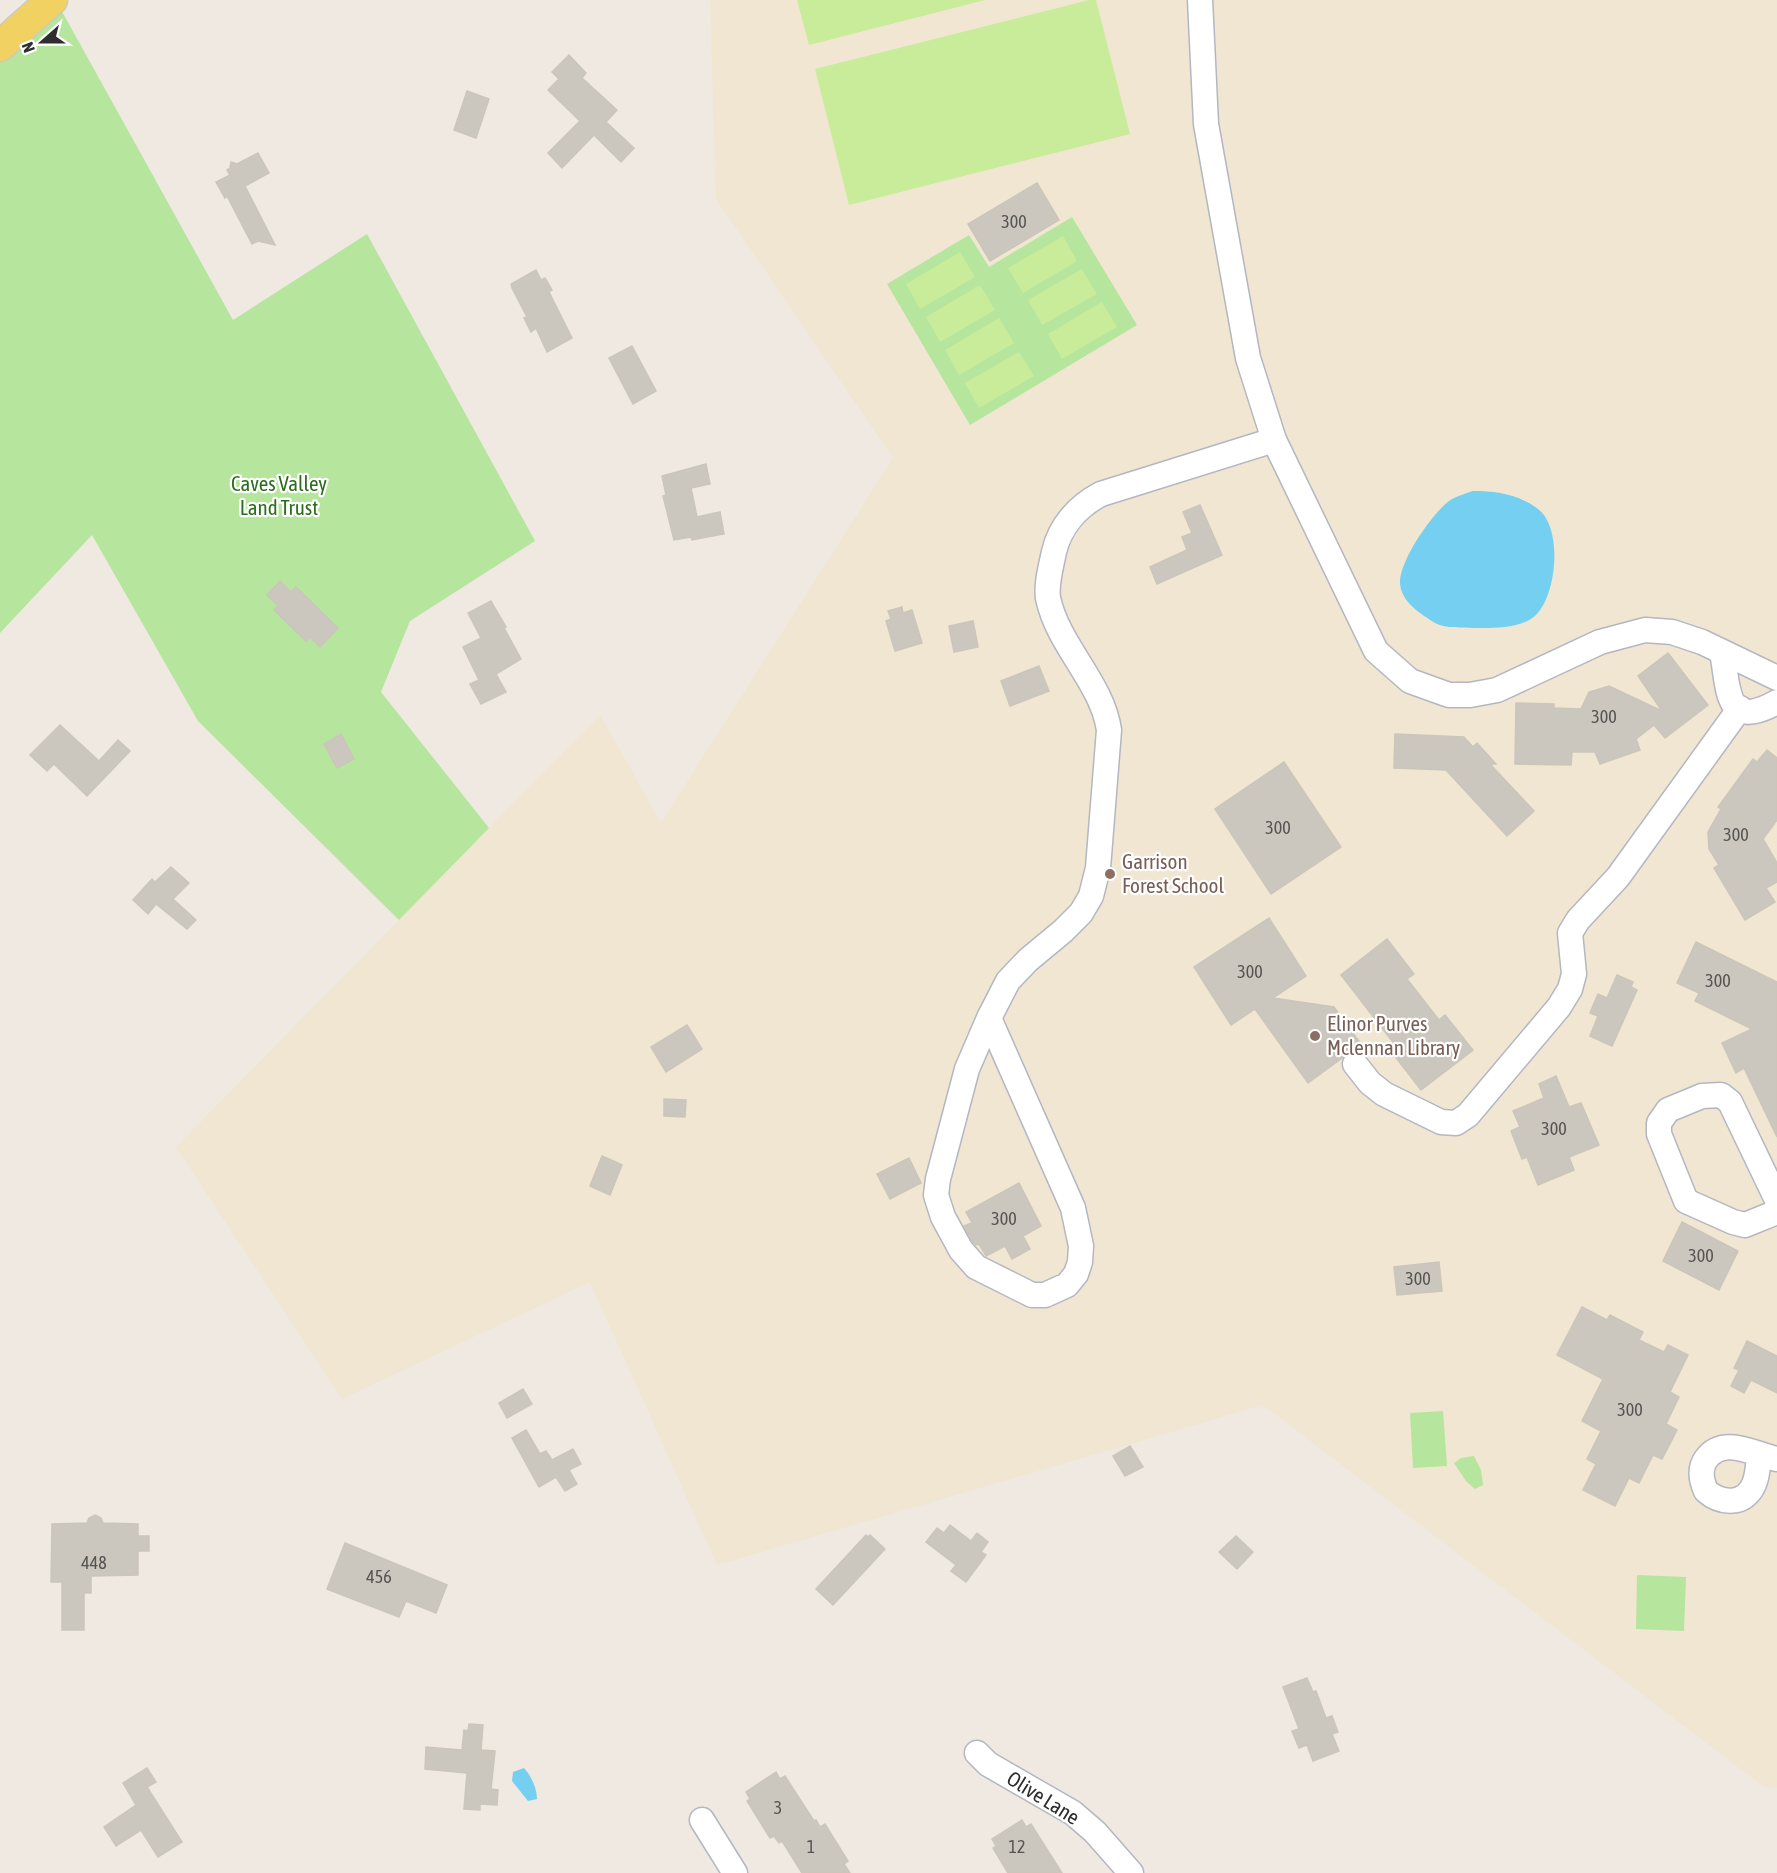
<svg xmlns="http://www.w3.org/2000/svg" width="1777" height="1873" viewBox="0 0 1777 1873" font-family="'Asap Condensed',sans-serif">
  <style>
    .education { fill: #f0e6d1 }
    .green { fill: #b6e59e }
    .pitch { fill: #c9ec9a }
    .water { fill: #75cff0 }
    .building { fill: #cbc7bf; stroke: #cbc5ba; stroke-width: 1.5 }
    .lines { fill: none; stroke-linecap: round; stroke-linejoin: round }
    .minor-casing { stroke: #b4b7c1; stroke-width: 27 }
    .major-casing { stroke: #c9c9c9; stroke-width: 33 }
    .minor { stroke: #fff; stroke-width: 24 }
    .major { stroke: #f2d163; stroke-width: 30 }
    .education-dot { fill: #8d6e63; stroke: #fff; stroke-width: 2 }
    .labels { text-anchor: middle; stroke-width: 4.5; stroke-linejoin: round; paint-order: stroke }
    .number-label { font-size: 18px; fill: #555452 }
    .park-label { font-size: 21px; fill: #2c6e1b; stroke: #fff }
    .education-label { font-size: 21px; fill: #785e54; stroke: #fff; text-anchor: start }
    .street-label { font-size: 21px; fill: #2e2e2e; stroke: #fff }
  </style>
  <rect width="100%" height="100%" fill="#efe9e1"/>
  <!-- education -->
  <path class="education" d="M 710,0 L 1777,0 L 1777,1788 L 1764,1787 L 1263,1405 L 717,1565 L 590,1282 L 342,1399 L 176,1147 L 600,715 L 661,823 L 893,458 L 716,199 Z"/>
  <!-- green -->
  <g class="green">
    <path d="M 59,6 L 233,320 L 367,234 L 535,541 L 410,621 L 381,692 L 489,828 L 399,920 L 198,721 L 92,535 L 0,633 L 0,58 Z"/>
    <path d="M 1072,217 L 1137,325 L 970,425 L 887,284 L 969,235 L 989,267 Z"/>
    <path d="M 1443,1411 L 1447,1466 L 1413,1468 L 1410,1413 Z"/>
    <path d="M 1474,1456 L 1481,1470 L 1483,1485 L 1475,1489 L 1466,1481 L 1454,1463 L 1461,1458 Z"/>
    <path d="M 1637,1575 L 1686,1577 L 1684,1631 L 1636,1629 Z"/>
  </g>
  <!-- pitch -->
  <g class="pitch">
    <path d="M 797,0 L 985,0 L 809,45 Z"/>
    <path d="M 1089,0 L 1096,0 L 1130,134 L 849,205 L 815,69 Z"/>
    <path d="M 1063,236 L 1077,261 L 1023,293 L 1008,268 Z"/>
    <path d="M 960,252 L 975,277 L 920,309 L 906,284 Z"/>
    <path d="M 1082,269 L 1097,294 L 1042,325 L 1028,300 Z"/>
    <path d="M 980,285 L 995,310 L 940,342 L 926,317 Z"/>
    <path d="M 1102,302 L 1117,327 L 1062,359 L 1048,334 Z"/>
    <path d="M 999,318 L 1014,343 L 959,375 L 945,350 Z"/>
    <path d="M 1019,352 L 1034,376 L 979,408 L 965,383 Z"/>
  </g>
  <!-- water -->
  <g class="water">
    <path d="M 1473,491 C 1496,491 1518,494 1538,509 C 1563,528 1557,594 1536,615 C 1521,629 1494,628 1475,628 C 1462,627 1447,629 1435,623 C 1421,614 1401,602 1400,583 C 1399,561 1434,510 1452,499 C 1458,496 1466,493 1473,491 Z"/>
    <path d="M 524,1768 C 531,1776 537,1788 537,1799 L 528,1801 L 512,1781 L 513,1772 Z"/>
  </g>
  <!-- building -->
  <g class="building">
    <path d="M 569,55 L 586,73 L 582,78 L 617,110 L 606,122 L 634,148 L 621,162 L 594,135 L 562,168 L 548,153 L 580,121 L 548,90 L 559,79 L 552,72 Z"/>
    <path d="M 467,91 L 489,99 L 476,138 L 454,130 Z"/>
    <path d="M 258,153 L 269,173 L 245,186 L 275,245 L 258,241 L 252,244 L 227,196 L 225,198 L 216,182 L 230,175 L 227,170 L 230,168 L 231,162 L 237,164 Z"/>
    <path d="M 1037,183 L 1059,220 L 990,261 L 968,224 Z"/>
    <path d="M 536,270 L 541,280 L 545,278 L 552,290 L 549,292 L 572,338 L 547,352 L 536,328 L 531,332 L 524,318 L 527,317 L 512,288 L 511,284 Z"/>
    <path d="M 632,346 L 656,391 L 633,404 L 609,358 Z"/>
    <path d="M 706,464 L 710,484 L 691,488 L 697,517 L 720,512 L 724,534 L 692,540 L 691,537 L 674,540 L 663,496 L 666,495 L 662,476 Z"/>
    <path d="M 1200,505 L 1222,555 L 1157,584 L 1150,567 L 1187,550 L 1182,537 L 1192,533 L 1183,512 Z"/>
    <path d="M 280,581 L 291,592 L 296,587 L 338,628 L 320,647 L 310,637 L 306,641 L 274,610 L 278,606 L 267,595 Z"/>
    <path d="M 491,601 L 506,627 L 504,628 L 521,659 L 496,674 L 506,692 L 481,704 L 470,684 L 479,680 L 463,647 L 481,638 L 468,613 Z"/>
    <path d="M 902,607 L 903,613 L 912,610 L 922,643 L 895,651 L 886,621 L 891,619 L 888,611 Z"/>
    <path d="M 973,621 L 978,647 L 954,652 L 949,626 Z"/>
    <path d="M 1668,653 L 1708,705 L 1665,738 L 1654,725 L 1636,739 L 1640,750 L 1600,764 L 1595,752 L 1572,752 L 1571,765 L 1515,764 L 1516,703 L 1554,704 L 1554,708 L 1581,709 L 1589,692 L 1609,686 L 1662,711 L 1638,676 Z"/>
    <path d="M 1039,666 L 1049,691 L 1010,706 L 1001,681 Z"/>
    <path d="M 60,725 L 99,761 L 118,740 L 130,751 L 87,796 L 54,764 L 47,771 L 30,755 Z"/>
    <path d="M 341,734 L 354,759 L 337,768 L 324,744 Z"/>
    <path d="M 1395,734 L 1464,737 L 1473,747 L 1477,743 L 1496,764 L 1490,764 L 1534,811 L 1507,836 L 1446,770 L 1394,768 Z"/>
    <path d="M 1767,750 L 1777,758 L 1777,820 L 1763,839 L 1777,863 L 1777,882 L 1766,888 L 1775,902 L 1745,920 L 1714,868 L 1719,865 L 1709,849 L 1708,832 L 1721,809 L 1718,807 L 1753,759 L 1757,762 Z"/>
    <path d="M 1284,762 L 1341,847 L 1271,894 L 1215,809 Z"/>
    <path d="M 171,867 L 189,883 L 173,899 L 196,920 L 187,929 L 156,904 L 148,914 L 133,900 L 152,879 L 155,882 Z"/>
    <path d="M 1269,918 L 1306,976 L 1273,998 L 1334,1007 L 1361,1044 L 1308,1083 L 1255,1009 L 1231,1025 L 1194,967 Z"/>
    <path d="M 1387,939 L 1414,974 L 1407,979 L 1439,1020 L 1445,1015 L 1473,1050 L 1421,1090 L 1394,1055 L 1399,1050 L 1341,975 Z"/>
    <path d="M 1696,942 L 1777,982 L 1777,1137 L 1744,1068 L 1736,1073 L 1722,1043 L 1752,1029 L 1695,1001 L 1699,993 L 1677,983 Z"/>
    <path d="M 1617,975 L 1633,982 L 1631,987 L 1637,990 L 1612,1046 L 1590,1036 L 1598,1016 L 1590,1013 L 1598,994 L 1607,998 Z"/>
    <path d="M 687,1025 L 702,1049 L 666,1072 L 651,1047 Z"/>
    <path d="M 1556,1076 L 1569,1107 L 1581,1103 L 1599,1145 L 1569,1157 L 1574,1170 L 1538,1185 L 1527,1157 L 1522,1159 L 1511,1131 L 1520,1127 L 1513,1111 L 1544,1098 L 1539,1084 Z"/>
    <path d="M 664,1099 L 686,1100 L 685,1117 L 664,1116 Z"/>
    <path d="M 602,1156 L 622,1165 L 610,1195 L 590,1186 Z"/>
    <path d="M 909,1158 L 921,1183 L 890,1199 L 877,1174 Z"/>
    <path d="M 1019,1183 L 1041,1226 L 1023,1236 L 1030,1249 L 1012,1259 L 1005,1246 L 986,1256 L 979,1244 L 976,1245 L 973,1242 L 964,1226 L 972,1223 L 966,1212 Z"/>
    <path d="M 1682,1222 L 1738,1251 L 1719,1290 L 1663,1261 Z"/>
    <path d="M 1439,1262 L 1442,1291 L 1397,1295 L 1394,1267 Z"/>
    <path d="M 1582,1307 L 1607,1320 L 1610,1315 L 1643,1332 L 1639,1340 L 1664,1352 L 1668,1345 L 1688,1355 L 1670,1392 L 1679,1397 L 1666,1424 L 1677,1430 L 1662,1459 L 1653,1455 L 1639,1483 L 1629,1478 L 1615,1506 L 1583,1490 L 1596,1464 L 1587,1459 L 1601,1431 L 1582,1421 L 1603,1379 L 1557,1355 Z"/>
    <path d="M 1747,1341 L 1777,1356 L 1777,1393 L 1751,1380 L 1744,1393 L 1731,1386 L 1739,1370 L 1734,1368 Z"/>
    <path d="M 523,1389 L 532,1404 L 507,1418 L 499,1403 Z"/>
    <path d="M 526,1430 L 540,1454 L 546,1451 L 552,1460 L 573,1449 L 581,1464 L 569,1470 L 577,1484 L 565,1491 L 556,1477 L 539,1487 L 512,1438 Z"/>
    <path d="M 1130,1446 L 1143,1467 L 1125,1476 L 1113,1456 Z"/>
    <path d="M 95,1515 L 101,1518 L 103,1523 L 138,1524 L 138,1536 L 149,1536 L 149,1551 L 138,1551 L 138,1575 L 91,1576 L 91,1593 L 84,1593 L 84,1630 L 62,1630 L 62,1582 L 51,1582 L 52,1524 L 87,1523 L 89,1518 Z"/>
    <path d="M 950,1525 L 971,1541 L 977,1533 L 988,1542 L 981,1552 L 986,1555 L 966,1582 L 951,1571 L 956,1565 L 926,1542 L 937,1528 L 944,1533 Z"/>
    <path d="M 866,1535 L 868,1537 L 870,1535 L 885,1549 L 833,1605 L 816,1589 Z"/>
    <path d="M 1236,1536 L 1253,1552 L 1237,1569 L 1219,1552 Z"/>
    <path d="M 345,1543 L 447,1585 L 436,1613 L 406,1601 L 399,1617 L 327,1589 Z"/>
    <path d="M 1307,1678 L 1313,1692 L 1316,1691 L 1326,1718 L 1332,1716 L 1338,1732 L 1332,1734 L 1339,1751 L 1313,1761 L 1307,1745 L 1299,1748 L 1292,1731 L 1299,1729 L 1283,1687 Z"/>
    <path d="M 469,1724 L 483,1725 L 481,1750 L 495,1751 L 491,1789 L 498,1790 L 497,1805 L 480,1804 L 480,1810 L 464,1809 L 467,1773 L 425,1769 L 426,1747 L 462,1750 L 464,1730 L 468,1731 Z"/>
    <path d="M 147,1768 L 156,1782 L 147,1787 L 182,1842 L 158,1857 L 141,1830 L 116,1846 L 104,1827 L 136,1805 L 123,1783 Z"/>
    <path d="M 776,1772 L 780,1779 L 785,1776 L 814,1821 L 816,1820 L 820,1827 L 825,1824 L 848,1861 L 844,1864 L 850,1873 L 802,1873 L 782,1841 L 779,1843 L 774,1836 L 770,1838 L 747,1801 L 750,1799 L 746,1792 Z"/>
    <path d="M 1022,1820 L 1026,1827 L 1031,1824 L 1062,1873 L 1008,1873 L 993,1848 L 996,1846 L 992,1839 Z"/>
  </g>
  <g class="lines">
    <!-- minor casing -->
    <g class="minor-casing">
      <g id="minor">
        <path d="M 1200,0 L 1206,124 L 1248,358 L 1274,440 L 1376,651 L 1410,681 L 1449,695 L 1470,695 L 1497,690 L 1600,642 L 1645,630 L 1672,632 L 1702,642 L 1777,678"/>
        <path d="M 1722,652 C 1729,688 1724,732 1777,702"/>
        <path d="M 989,1018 L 967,1069 L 938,1179 L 936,1195 L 943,1217 L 961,1250 L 976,1267 L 1032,1295 L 1045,1295 L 1067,1285 L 1076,1274 L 1080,1262 L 1081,1246 L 1073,1208 L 989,1018 L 1008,981 L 1028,960 L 1063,931 L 1081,913 L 1091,896 L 1098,868 L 1109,730 C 1102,682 1058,646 1048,598 C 1046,584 1051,566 1054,552 C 1060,526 1078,506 1101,494 L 1274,440"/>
        <path d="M 1355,1064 L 1370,1083 L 1384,1094 L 1441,1122 L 1456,1123 L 1468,1115 L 1559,1007 L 1570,989 L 1574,974 L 1570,933 L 1578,920 L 1618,877 L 1740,708"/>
        <path d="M 1777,1200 L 1730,1102 L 1721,1095 L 1702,1096 L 1668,1110 L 1659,1123 L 1659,1134 L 1686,1201 L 1733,1222 L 1745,1225 L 1777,1212"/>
        <path d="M 1759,1455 C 1758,1464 1758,1475 1754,1484 C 1745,1506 1721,1504 1706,1491 C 1701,1480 1699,1469 1706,1459 C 1723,1435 1754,1454 1777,1459"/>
        <path d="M 977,1753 L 988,1764 L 1073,1813 L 1095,1832 L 1131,1873"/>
        <path d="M 702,1820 L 735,1873"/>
      </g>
    </g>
    <!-- major casing -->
    <g class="major-casing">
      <path id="major" d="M 0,46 L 52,0"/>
    </g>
    <!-- minor -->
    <use href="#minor" class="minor"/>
    <!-- major -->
    <use href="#major" class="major"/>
  </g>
  <!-- markers -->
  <g class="education-dot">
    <circle cx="1110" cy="874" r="6"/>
    <circle cx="1315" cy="1036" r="6"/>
  </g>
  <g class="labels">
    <!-- number labels -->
    <g class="number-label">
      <text x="1014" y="228">300</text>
      <text x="1604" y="723">300</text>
      <text x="1278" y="834">300</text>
      <text x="1736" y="841">300</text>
      <text x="1250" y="978">300</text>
      <text x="1718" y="987">300</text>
      <text x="1554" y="1135">300</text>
      <text x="1004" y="1225">300</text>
      <text x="1701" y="1262">300</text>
      <text x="1418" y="1285">300</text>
      <text x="1630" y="1416">300</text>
      <text x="94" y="1569">448</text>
      <text x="379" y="1583">456</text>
      <text x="778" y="1814">3</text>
      <text x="811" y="1853">1</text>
      <text x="1017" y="1853">12</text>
    </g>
    <!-- park labels -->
    <g class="park-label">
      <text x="279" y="491">Caves Valley<tspan x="279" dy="24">Land Trust</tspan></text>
    </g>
    <!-- education labels -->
    <g class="education-label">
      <text x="1122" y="869">Garrison<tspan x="1122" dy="24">Forest School</tspan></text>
      <text x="1327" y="1031">Elinor Purves<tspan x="1327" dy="24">Mclennan Library</tspan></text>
    </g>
    <!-- street labels -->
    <g class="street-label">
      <text transform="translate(1043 1798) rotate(32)" y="7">Olive Lane</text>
    </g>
  </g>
  <!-- north arrow -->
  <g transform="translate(42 42) rotate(249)" stroke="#ffffff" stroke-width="4.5" paint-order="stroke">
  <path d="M0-4.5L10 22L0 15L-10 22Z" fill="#2e2e2e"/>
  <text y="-9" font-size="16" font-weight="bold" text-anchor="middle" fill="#2e2e2e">N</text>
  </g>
</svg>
